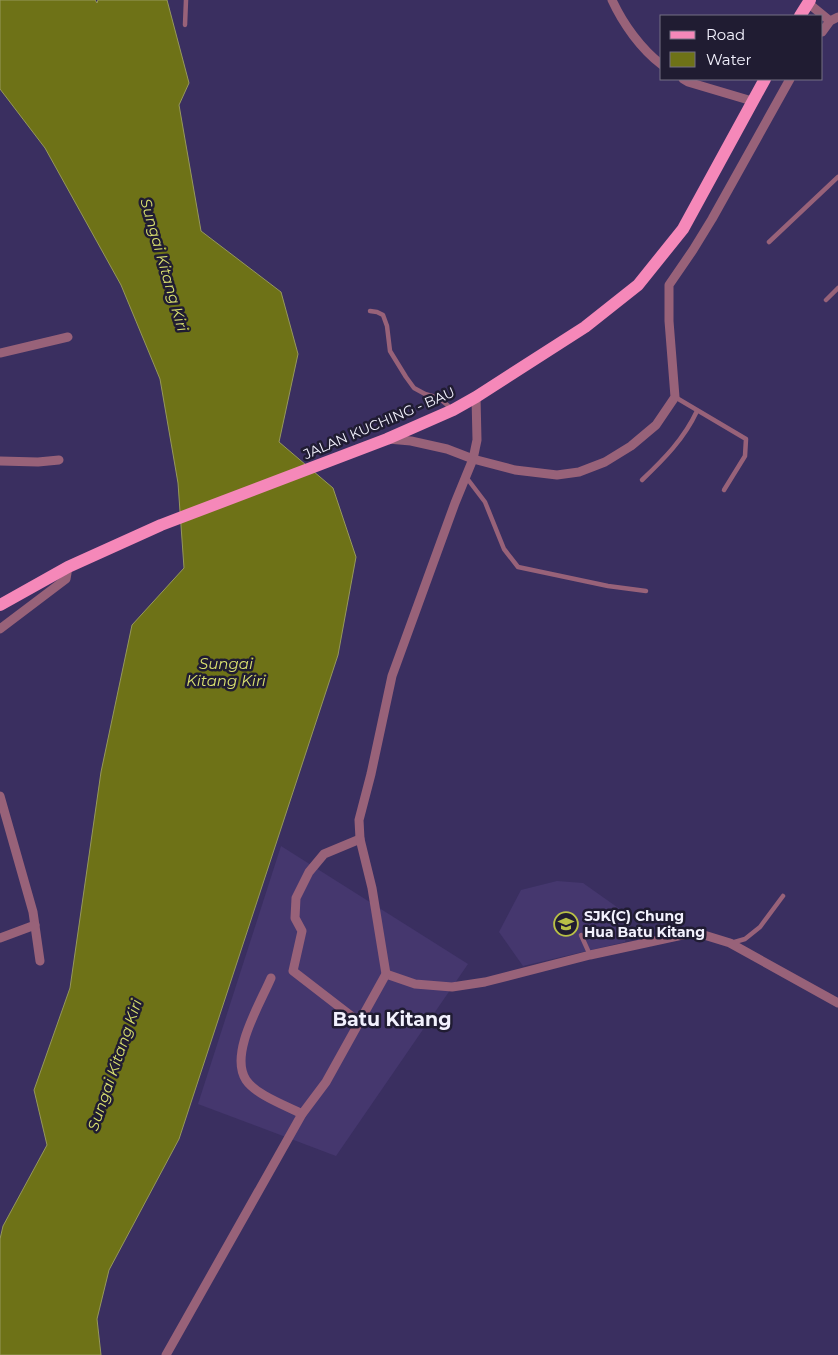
<svg xmlns="http://www.w3.org/2000/svg" width="838" height="1355" viewBox="0 0 838 1355" font-family="Montserrat,sans-serif">
  <style>
    .built { fill: #45376e }
    .water { fill: #6e7217; stroke: #96985c }
    .lines { fill: none; stroke-linecap: round; stroke-linejoin: round }
    .service { stroke: #986279; stroke-width: 4.5 }
    .minor { stroke: #986279; stroke-width: 9 }
    .primary { stroke: #f588b9; stroke-width: 12 }
    .labels { text-anchor: middle; stroke-width: 5; stroke-linejoin: round; paint-order: stroke }
    .street-label { font-size: 14px; fill: #f2f1fd; stroke: #201c32 }
    .poi-label { font-size: 14px; font-weight: bold; fill: #f2f1fd; stroke: #201c32; text-anchor: start }
    .water-label { font-size: 15px; font-style: italic; fill: #dbe270; stroke: #201c32 }
    .district-label { font-size: 19px; font-weight: bold; fill: #f2f1fd; stroke: #201c32 }
  </style>
  <rect width="100%" height="100%" fill="#3a2f60"/>
  <!-- built -->
  <g class="built">
    <path d="M 281,846 L 468,964 L 336,1156 L 198,1104 Z"/>
    <path d="M 557,881 L 583,883 L 631,917 L 625,942 L 523,966 L 499,932 L 521,890 Z"/>
  </g>
  <!-- water -->
  <path class="water" d="M 0,0 L 95,0 L 97,3 L 98,0 L 167,0 L 189,83 L 179,105 L 201,231 L 281,292 L 298,354 L 279,442 L 333,488 L 356,557 L 338,655 L 179,1139 L 109,1270 L 97,1319 L 101,1355 L 0,1355 L 0,1239 L 3,1226 L 47,1145 L 34,1090 L 70,988 L 101,772 L 132,625 L 184,568 L 178,483 L 160,379 L 121,285 L 45,148 L 0,89 Z"/>
  <g class="lines">
    <!-- service -->
    <g class="service">
      <path d="M 185,25 L 186,0"/>
      <path d="M 769,242 L 838,177"/>
      <path d="M 826,300 L 838,288"/>
      <path d="M 370,311 L 377,312 L 383,315 L 387,326 L 390,351 L 406,377 L 414,388 L 425,394 L 439,398 L 452,409"/>
      <path d="M 675,397 L 746,439 L 745,456 L 724,490"/>
      <path d="M 466,477 L 485,502 L 504,549 L 518,567 L 608,586 L 646,591"/>
      <path d="M 642,480 C 664,459 684,439 697,411"/>
      <path d="M 581,935 L 590,955"/>
      <path d="M 731,943 L 745,939 L 760,927 L 783,896"/>
    </g>
    <!-- minor -->
    <g class="minor">
      <path d="M 612,0 C 623,24 641,49 662,65"/>
      <path d="M 808,3 L 830,21"/>
      <path d="M 822,32 L 830,21 L 838,17"/>
      <path d="M 683,79 L 688,82 L 752,101"/>
      <path d="M 0,353 L 68,337"/>
      <path d="M 388,439 L 411,441 L 447,449 L 473,459 L 515,470 L 557,475 L 579,472 L 605,462 L 631,446 L 656,425 L 675,397 L 669,321 L 669,285 L 693,250 L 712,219 L 790,79"/>
      <path d="M 0,461 L 38,462 L 59,460"/>
      <path d="M 0,629 L 66,579 L 68,567"/>
      <path d="M 0,796 L 33,912 L 40,961"/>
      <path d="M 0,938 L 35,925"/>
      <path d="M 386,974 L 415,984 L 452,987 L 485,982 L 590,955 L 687,934 L 704,935 L 730,943 L 838,1003"/>
      <path d="M 271,978 C 260,1004 229,1054 246,1080 C 256,1095 287,1106 302,1114"/>
      <path d="M 359,1022 L 293,971 L 302,931 L 295,918 L 296,898 L 309,872 L 324,854 L 360,839"/>
      <path d="M 166,1355 L 302,1114 L 326,1082 L 386,974 L 372,888 L 360,839 L 359,820 L 371,774 L 392,676 L 455,503 L 473,459 L 477,440 L 476,397"/>
    </g>
    <!-- primary -->
    <g class="primary">
      <path d="M 800,16 L 810,0"/>
      <path d="M 0,605 L 68,567 L 161,525 L 387,439 L 453,410 L 476,397 L 585,327 L 638,285 L 683,229 L 765,79"/>
    </g>
  </g>
  <!-- icons -->
  <defs>
    <g id="school-ring" transform="scale(1.25)"><circle r="9.5" fill="#201c32" stroke="#b9c046" stroke-width="1.5"/><path d="M0-5L7-2L0 1L-7-2ZM-4 1L0 2.5L4 1V4Q0 6-4 4Z" fill="#b9c046"/></g>
  </defs>
  <g fill-rule="evenodd">
    <use href="#school-ring" x="566" y="924"/>
  </g>
  <g class="labels">
    <!-- street labels -->
    <g class="street-label">
      <text transform="translate(379 423) rotate(-23)" y="5">JALAN KUCHING - BAU</text>
    </g>
    <!-- poi labels -->
    <g class="poi-label">
      <text x="584" y="921">SJK(C) Chung<tspan x="584" dy="16">Hua Batu Kitang</tspan></text>
    </g>
    <!-- water labels -->
    <g class="water-label">
      <text transform="translate(164 265) rotate(74)" y="5">Sungai Kitang Kiri</text>
      <text x="226" y="669">Sungai<tspan x="226" dy="17">Kitang Kiri</tspan></text>
      <text transform="translate(115 1065) rotate(-71)" y="5">Sungai Kitang Kiri</text>
    </g>
    <!-- district labels -->
    <g class="district-label">
      <text x="392" y="1026">Batu Kitang</text>
    </g>
  </g>
  <!-- legend -->
  <rect x="660" y="15" width="162" height="65" fill="#201c32" stroke="#747183"/>
  <rect x="670" y="31" width="25" height="8" fill="#f588b9" stroke="#747183"/>
  <text x="706" y="40" font-size="15" fill="#f2f1fd">Road</text>
  <rect x="670" y="52" width="25" height="15" fill="#6e7217" stroke="#747183"/>
  <text x="706" y="65" font-size="15" fill="#f2f1fd">Water</text>
</svg>
